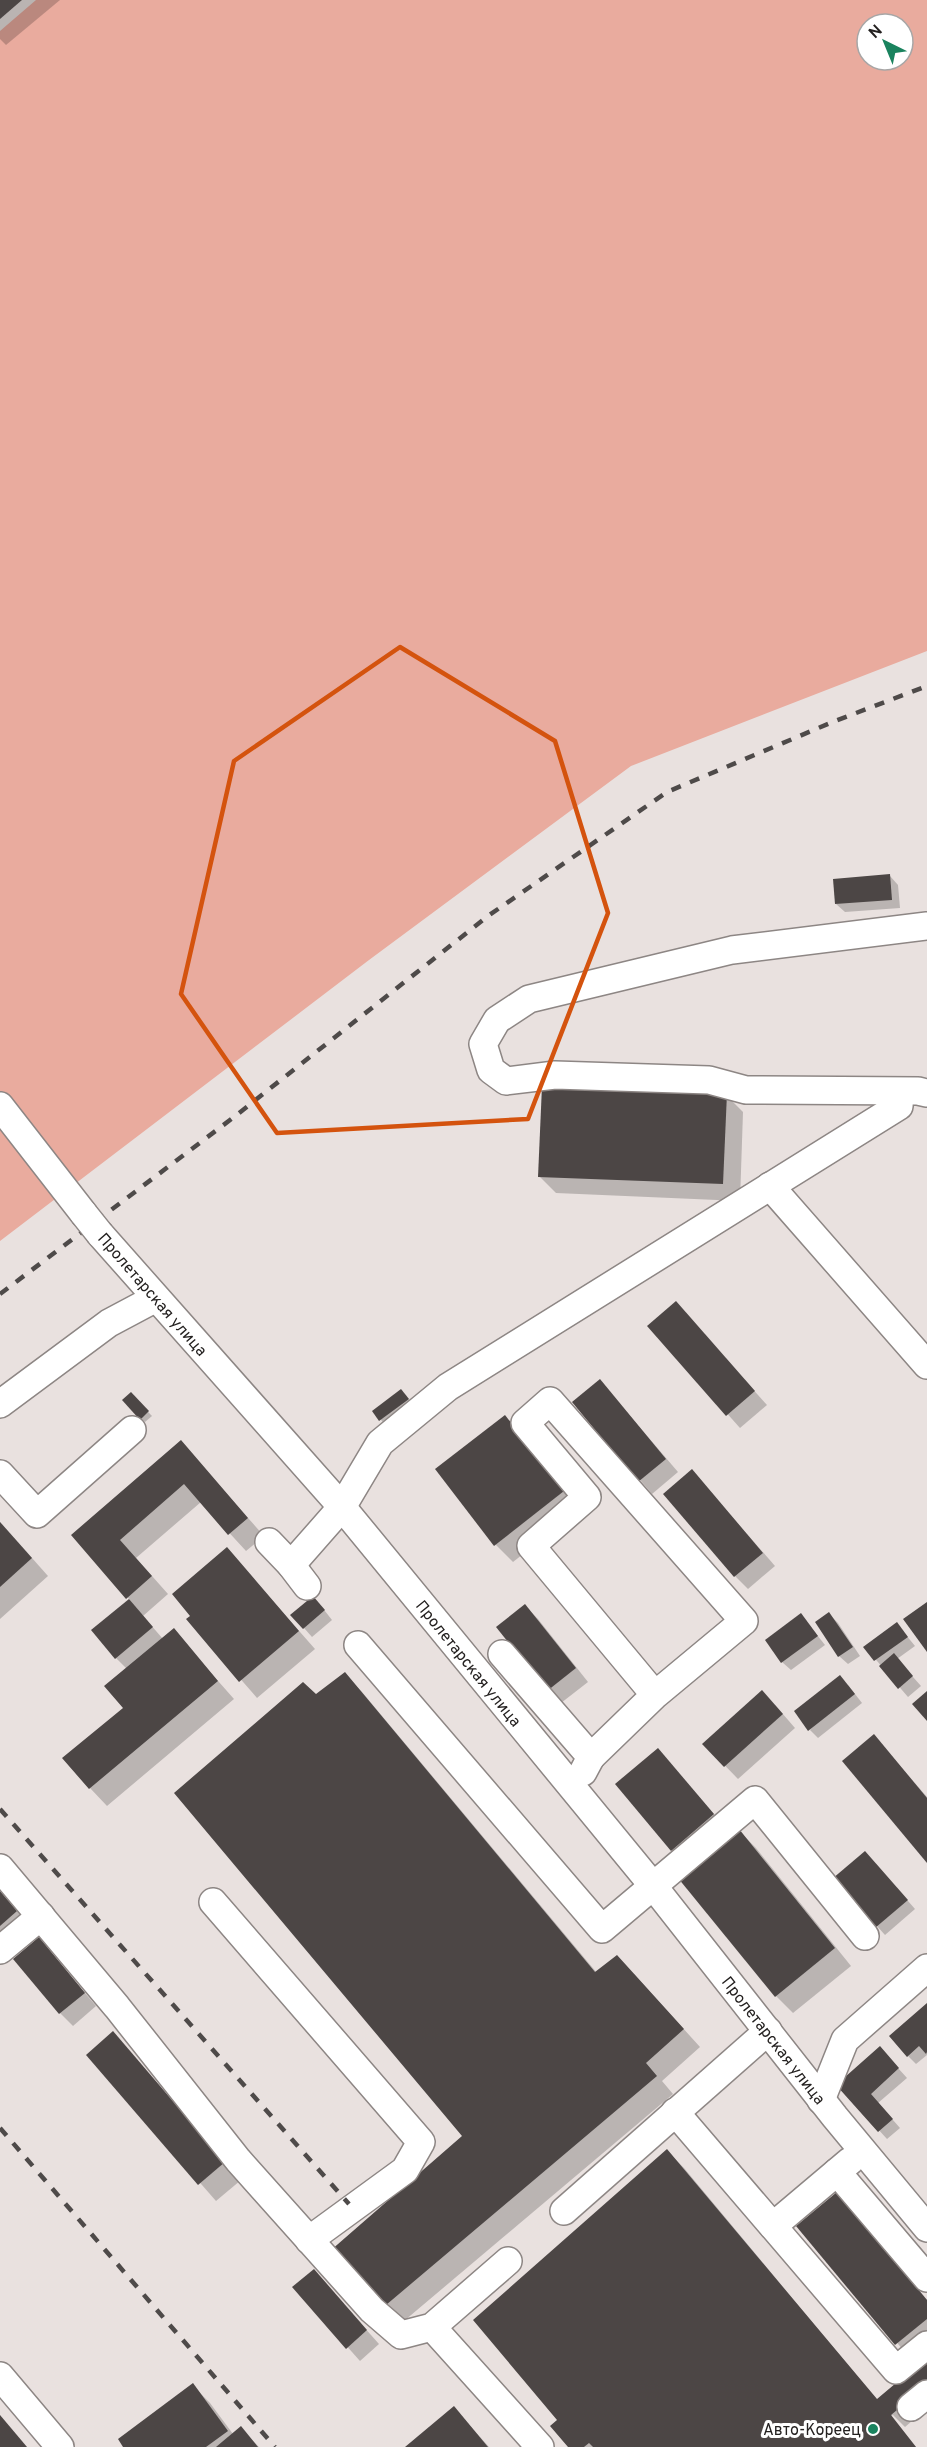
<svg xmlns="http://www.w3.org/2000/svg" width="927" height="2447" viewBox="0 0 927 2447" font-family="Overpass,sans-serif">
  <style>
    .green { fill: #e9ab9e; fill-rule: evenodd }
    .shadow { fill: #0003 }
    .building { fill: #4c4645 }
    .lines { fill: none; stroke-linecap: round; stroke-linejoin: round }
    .minor-casing { stroke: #8d8684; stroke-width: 30 }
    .minor { stroke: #fff; stroke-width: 27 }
    .rail { stroke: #4e4a49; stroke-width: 4.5; stroke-dasharray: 10 10; stroke-linecap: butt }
    .minor-bridge-casing { stroke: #8d8684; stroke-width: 30; stroke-linecap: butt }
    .minor-bridge { stroke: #fff; stroke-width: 27 }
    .marked { fill: none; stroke: #d4530e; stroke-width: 4.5; stroke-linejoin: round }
    .poi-dot { fill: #1a835e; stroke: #fff; stroke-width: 2 }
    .labels { text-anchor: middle; stroke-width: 6; stroke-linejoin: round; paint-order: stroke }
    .street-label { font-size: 16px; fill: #242120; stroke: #fff }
    .poi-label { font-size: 16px; fill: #242120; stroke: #fff; text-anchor: end }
  </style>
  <rect width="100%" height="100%" fill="#e9e1df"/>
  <!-- green -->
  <path class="green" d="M 36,0 L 927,0 L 927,651 L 631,766 L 369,960 L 0,1241 L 0,31 ZM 867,24 L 903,24 L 903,60 L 867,60 Z"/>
  <!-- shadow -->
  <g class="shadow">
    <path d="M 0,0 L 60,0 L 6,45 L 0,39 Z"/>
    <path d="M 890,876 L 898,885 L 900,908 L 845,912 L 836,904 Z"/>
    <path d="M 726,1095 L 743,1112 L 740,1201 L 556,1193 L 539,1176 Z"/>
    <path d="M 676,1303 L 767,1405 L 740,1428 L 649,1326 Z"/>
    <path d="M 600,1381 L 678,1472 L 652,1494 L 574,1402 Z"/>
    <path d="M 401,1391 L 416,1408 L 389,1429 L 374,1412 Z"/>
    <path d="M 131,1394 L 152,1416 L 145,1422 L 124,1400 Z"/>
    <path d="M 504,1417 L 580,1509 L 513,1562 L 496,1545 Z"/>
    <path d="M 181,1442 L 264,1536 L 246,1551 L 201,1502 L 136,1558 L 168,1594 L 143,1616 L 163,1639 L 173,1630 L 234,1699 L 107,1806 L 90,1788 L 125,1708 L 127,1669 L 116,1658 L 130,1600 L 73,1535 Z"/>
    <path d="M 692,1471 L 775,1566 L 748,1589 L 735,1576 Z"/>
    <path d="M 0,1522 L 48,1576 L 0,1619 Z"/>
    <path d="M 227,1549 L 315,1649 L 257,1698 L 188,1619 L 192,1616 Z"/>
    <path d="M 321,1606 L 332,1620 L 312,1637 L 304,1628 Z"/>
    <path d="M 525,1606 L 538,1619 L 588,1682 L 561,1703 L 548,1690 Z"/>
    <path d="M 829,1614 L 838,1623 L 860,1656 L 848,1664 L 839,1656 Z"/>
    <path d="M 801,1615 L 825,1645 L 791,1670 L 782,1662 Z"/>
    <path d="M 897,1624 L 915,1646 L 897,1659 L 921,1686 L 908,1697 L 865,1647 Z"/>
    <path d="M 345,1674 L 362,1692 L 597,1973 L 634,1974 L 700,2047 L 662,2081 L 673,2094 L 404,2321 L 375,2302 L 464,2136 L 315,1696 Z"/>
    <path d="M 848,1685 L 862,1703 L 818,1738 L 810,1730 Z"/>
    <path d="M 775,1705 L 795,1728 L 738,1779 L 704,1744 Z"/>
    <path d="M 874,1736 L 927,1797 L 927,1861 Z"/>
    <path d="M 658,1750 L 726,1828 L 685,1862 L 672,1850 Z"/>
    <path d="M 739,1831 L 756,1848 L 851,1966 L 793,2013 L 776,1996 Z"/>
    <path d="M 873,1861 L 915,1909 L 885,1935 L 835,1879 Z"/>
    <path d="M 0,1891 L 29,1924 L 0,1950 Z"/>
    <path d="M 39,1939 L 96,2006 L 73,2026 L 60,2013 Z"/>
    <path d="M 927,2005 L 927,2055 L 916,2064 L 908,2056 Z"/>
    <path d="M 113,2033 L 241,2180 L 216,2201 L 88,2055 Z"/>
    <path d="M 888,2057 L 907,2078 L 878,2103 L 900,2128 L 887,2139 L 838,2085 Z"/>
    <path d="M 667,2151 L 684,2168 L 878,2401 L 927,2408 L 905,2427 L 893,2415 L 891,2416 L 916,2447 L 570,2447 L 559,2420 Z"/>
    <path d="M 850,2207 L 927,2300 L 927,2343 L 909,2357 L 799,2226 Z"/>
    <path d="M 314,2271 L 379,2344 L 360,2361 L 294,2287 Z"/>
    <path d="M 192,2385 L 210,2403 L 233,2434 L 240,2428 L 259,2447 L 125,2447 Z"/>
    <path d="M 454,2408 L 489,2447 L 408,2447 Z"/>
  </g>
  <!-- building -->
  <g class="building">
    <path d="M 0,0 L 22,0 L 0,19 Z"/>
    <path d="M 890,874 L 892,900 L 835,904 L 833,879 Z"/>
    <path d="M 542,1086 L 727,1093 L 723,1184 L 538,1177 Z"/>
    <path d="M 676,1301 L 755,1391 L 726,1416 L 647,1326 Z"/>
    <path d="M 600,1379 L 666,1459 L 638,1482 L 572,1402 Z"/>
    <path d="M 401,1389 L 409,1399 L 379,1421 L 372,1411 Z"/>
    <path d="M 131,1392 L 149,1411 L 140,1420 L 122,1400 Z"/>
    <path d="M 505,1415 L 564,1491 L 494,1546 L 435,1469 Z"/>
    <path d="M 181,1440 L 248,1518 L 228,1535 L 184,1484 L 120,1540 L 152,1576 L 126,1599 L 71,1535 Z"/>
    <path d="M 692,1469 L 763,1553 L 734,1577 L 663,1494 Z"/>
    <path d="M 0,1522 L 32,1558 L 0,1587 Z"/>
    <path d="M 227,1547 L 299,1631 L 239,1682 L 186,1619 L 190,1616 L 172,1594 Z"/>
    <path d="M 313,1596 L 325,1610 L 303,1629 L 290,1615 Z"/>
    <path d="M 129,1599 L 153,1627 L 115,1659 L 91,1630 Z"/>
    <path d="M 927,1602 L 927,1652 L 903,1619 Z"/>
    <path d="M 525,1604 L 576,1668 L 547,1691 L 496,1627 Z"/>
    <path d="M 829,1612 L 853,1647 L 838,1657 L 815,1622 Z"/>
    <path d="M 801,1613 L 818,1636 L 781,1663 L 765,1640 Z"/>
    <path d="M 897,1622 L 908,1637 L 874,1661 L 863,1647 Z"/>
    <path d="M 174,1628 L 218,1681 L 89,1789 L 62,1758 L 123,1708 L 104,1686 Z"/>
    <path d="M 894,1653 L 913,1676 L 898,1689 L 879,1666 Z"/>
    <path d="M 345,1672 L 595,1972 L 617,1955 L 684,2029 L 646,2063 L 657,2076 L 386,2305 L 330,2251 L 462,2136 L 174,1793 L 303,1682 L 316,1694 Z"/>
    <path d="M 840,1675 L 855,1694 L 808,1731 L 794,1711 Z"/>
    <path d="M 762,1690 L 783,1714 L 724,1767 L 702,1744 Z"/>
    <path d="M 927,1691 L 927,1721 L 912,1704 Z"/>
    <path d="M 874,1734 L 927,1798 L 927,1863 L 842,1761 Z"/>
    <path d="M 658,1748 L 714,1814 L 671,1851 L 615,1784 Z"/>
    <path d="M 739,1829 L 835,1948 L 775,1997 L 678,1878 Z"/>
    <path d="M 865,1851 L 908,1900 L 875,1928 L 832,1879 Z"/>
    <path d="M 0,1891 L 17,1911 L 0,1926 Z"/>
    <path d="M 39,1937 L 85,1993 L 59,2014 L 13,1959 Z"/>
    <path d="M 927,2003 L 927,2052 L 926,2054 L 919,2046 L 907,2057 L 889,2036 Z"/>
    <path d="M 113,2031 L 225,2162 L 198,2185 L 86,2055 Z"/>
    <path d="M 880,2046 L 899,2068 L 871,2094 L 893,2119 L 878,2132 L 836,2085 Z"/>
    <path d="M 667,2149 L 877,2399 L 927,2357 L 927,2385 L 891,2415 L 916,2447 L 593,2447 L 589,2443 L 584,2447 L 568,2447 L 550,2426 L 557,2420 L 473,2320 Z"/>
    <path d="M 837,2192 L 927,2300 L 927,2319 L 895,2345 L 796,2226 Z"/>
    <path d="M 314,2269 L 367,2330 L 346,2349 L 292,2287 Z"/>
    <path d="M 193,2383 L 228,2431 L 206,2447 L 123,2447 L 118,2439 Z"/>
    <path d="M 454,2406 L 488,2447 L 405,2447 Z"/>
    <path d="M 0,2415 L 27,2447 L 0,2447 Z"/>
    <path d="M 241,2426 L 258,2447 L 216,2447 Z"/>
  </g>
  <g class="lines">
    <!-- minor casing -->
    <g class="minor-casing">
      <g id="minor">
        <path d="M 927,926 L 732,950 L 529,999 L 497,1020 L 483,1044 L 491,1070 L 506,1081 L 555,1075 L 709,1080 L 746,1090 L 918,1091 L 927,1093"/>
        <path d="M 0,1106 L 84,1214"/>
        <path d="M 770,1186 L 927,1365"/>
        <path d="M 100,1234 L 342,1507 L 654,1887 L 835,2117 L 927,2228"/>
        <path d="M 0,1404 L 109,1323 L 156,1298"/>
        <path d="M 0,1474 L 37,1514 L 132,1430"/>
        <path d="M 269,1542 L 291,1565 L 342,1507 L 380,1443 L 448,1387 L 899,1106 L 900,1093"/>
        <path d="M 291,1565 L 307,1586"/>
        <path d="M 358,1645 L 602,1929 L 755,1800 L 865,1936"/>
        <path d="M 502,1654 L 591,1757 L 583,1772"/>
        <path d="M 591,1757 L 655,1695 L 531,1546 L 587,1497 L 525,1423 L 550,1401 L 744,1621 L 655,1695"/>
        <path d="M 0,1868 L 117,2007 L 238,2160 L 372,2310 L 401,2335 L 432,2327 L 508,2261"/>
        <path d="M 213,1902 L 421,2142 L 405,2170 L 309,2240"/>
        <path d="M 0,1950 L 41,1916"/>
        <path d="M 821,2100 L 845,2040 L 927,1968"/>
        <path d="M 675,2112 L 896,2370 L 927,2345"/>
        <path d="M 837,2172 L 927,2278"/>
        <path d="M 564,2211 L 768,2031"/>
        <path d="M 773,2226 L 850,2161"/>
        <path d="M 432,2327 L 540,2447"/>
        <path d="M 0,2376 L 60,2447"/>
        <path d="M 911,2407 L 927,2394"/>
      </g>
    </g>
    <!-- minor -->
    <use href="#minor" class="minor"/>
    <!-- rail -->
    <g class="rail">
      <path d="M 0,1294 L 234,1117 L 488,916 L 667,792 L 835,721 L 927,686"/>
      <path d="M 0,1809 L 349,2204"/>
      <path d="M 0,2128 L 275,2447"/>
    </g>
    <!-- minor-bridge casing -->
    <g class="minor-bridge-casing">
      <path id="minor-bridge" d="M 84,1214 L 100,1234"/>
    </g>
    <!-- minor-bridge -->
    <use href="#minor-bridge" class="minor-bridge"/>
  </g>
  <!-- marked area -->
  <path class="marked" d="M 400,647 L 555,741 L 608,913 L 528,1119 L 277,1133 L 181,994 L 234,761 Z"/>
  <!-- markers -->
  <circle class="poi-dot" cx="873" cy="2429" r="6"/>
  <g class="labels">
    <!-- street labels -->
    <g class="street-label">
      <text transform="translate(153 1294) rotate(49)" y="6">Пролетарская улица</text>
      <text transform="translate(469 1663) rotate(51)" y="6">Пролетарская улица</text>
      <text transform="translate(774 2040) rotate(52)" y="6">Пролетарская улица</text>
    </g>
    <!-- poi labels -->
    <g class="poi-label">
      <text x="861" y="2435">Авто-Кореец</text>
    </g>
  </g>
  <!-- north arrow -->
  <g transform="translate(885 42) rotate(317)"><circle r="28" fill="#ffffff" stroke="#a7a6a6" stroke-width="1.5"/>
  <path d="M0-4.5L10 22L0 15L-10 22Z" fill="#1a835e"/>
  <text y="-9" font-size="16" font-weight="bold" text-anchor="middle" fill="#242120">N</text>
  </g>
</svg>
